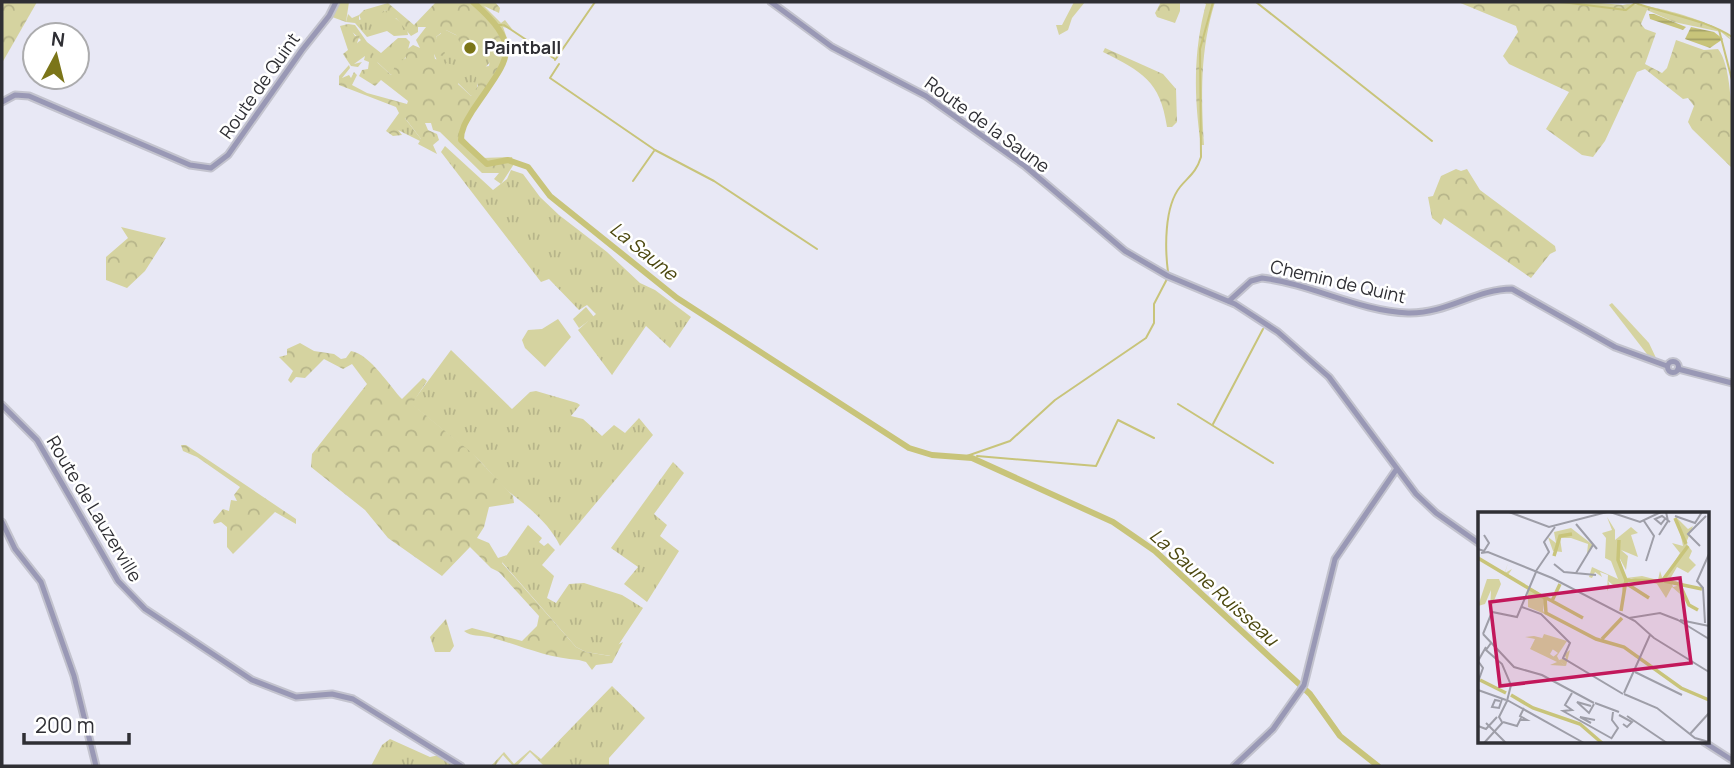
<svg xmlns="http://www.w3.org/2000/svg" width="1734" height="768" viewBox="0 0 1734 768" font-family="Manrope,sans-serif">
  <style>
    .grass { fill: url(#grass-tufts) }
    .forest { fill: url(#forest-crowns); fill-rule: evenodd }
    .park { fill: #d5d3a0 }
    .water { fill: url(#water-rules) }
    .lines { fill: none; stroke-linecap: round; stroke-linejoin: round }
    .stream { stroke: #c8c47a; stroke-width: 2 }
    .river { stroke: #c8c47a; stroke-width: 6 }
    .minor-casing { stroke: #c3c3ce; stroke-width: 9 }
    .minor { stroke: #9998b5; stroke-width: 5 }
    .poi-dot { fill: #7b7519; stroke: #fff; stroke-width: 2.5 }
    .labels { text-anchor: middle; stroke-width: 5; stroke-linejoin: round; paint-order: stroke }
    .poi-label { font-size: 18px; font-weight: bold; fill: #2f2f34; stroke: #fff; text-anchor: start }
    .street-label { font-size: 18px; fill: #2f2f34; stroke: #fff }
    .water-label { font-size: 19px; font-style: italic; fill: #4c480f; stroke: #fff }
    .inset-river { fill: none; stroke: #c8c47a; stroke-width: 3.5 }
    .inset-road { fill: none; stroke: #9e9ea8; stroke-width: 2 }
    .view { fill: #c2185b; fill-opacity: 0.15; stroke: #c2185b; stroke-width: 3.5 }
    .inset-edge { fill: none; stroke: #2f2f34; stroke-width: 3.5 }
  </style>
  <defs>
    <pattern id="grass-tufts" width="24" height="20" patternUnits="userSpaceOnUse" patternTransform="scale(1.75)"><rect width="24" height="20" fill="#d5d3a0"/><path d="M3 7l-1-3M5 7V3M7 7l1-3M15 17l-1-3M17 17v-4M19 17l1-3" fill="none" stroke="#b7b58a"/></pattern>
    <pattern id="forest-crowns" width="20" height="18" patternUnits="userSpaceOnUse" patternTransform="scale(1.75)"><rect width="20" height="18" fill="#d5d3a0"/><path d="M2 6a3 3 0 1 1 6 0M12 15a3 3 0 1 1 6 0" fill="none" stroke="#b7b58a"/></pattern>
    <pattern id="water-rules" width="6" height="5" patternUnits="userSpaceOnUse" patternTransform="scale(1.75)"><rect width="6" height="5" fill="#c8c47a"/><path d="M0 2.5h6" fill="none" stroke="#a3a065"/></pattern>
  </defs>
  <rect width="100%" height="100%" fill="#e8e8f5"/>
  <!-- grass -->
  <g class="grass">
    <path d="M 386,10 L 407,28 L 408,35 L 394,36 L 387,31 L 367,37 L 355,23 L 346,22 L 348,14 L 352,18 L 359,15 L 359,20 Z"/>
    <path d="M 348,24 L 355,25 L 367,42 L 381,53 L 398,38 L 406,38 L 410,42 L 406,57 L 391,75 L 357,43 L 361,40 L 349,29 Z"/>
    <path d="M 446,30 L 491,53 L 492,60 L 480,73 L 476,92 L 471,96 L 445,70 L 442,71 L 434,54 L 439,54 L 440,48 L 436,37 Z"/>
    <path d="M 404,117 L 421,139 L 422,142 L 394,128 Z"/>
    <path d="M 445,146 L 493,190 L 507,179 L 511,170 L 523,174 L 540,197 L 559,215 L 607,252 L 640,283 L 655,290 L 691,317 L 670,348 L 646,326 L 612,375 L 578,330 L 596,314 L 587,305 L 579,310 L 549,279 L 541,282 L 441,152 Z"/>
    <path d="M 1612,303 L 1649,343 L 1656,358 L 1650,358 L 1609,305 Z"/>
    <path d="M 451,350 L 512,409 L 530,392 L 536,391 L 577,403 L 580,405 L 571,416 L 583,419 L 602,436 L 614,425 L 625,433 L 639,418 L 653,435 L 560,546 C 551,526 531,509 513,495 C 497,483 486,465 471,453 C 451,437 432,420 411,404 Z"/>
    <path d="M 673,462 L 684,473 L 654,514 L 667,525 L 660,536 L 679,551 L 647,602 L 624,584 L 638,567 L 611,548 Z"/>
    <path d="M 528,525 L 542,538 L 539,542 L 544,546 L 548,543 L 555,550 L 542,565 L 554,576 L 547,598 L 556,603 L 569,584 L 584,583 L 622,595 L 643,608 L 611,656 L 586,652 L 576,647 L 502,562 Z"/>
    <path d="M 446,619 L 454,646 L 450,652 L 435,652 L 430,637 Z"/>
    <path d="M 612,686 L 645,718 L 609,758 L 609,766 L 544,766 L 530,752 L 517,766 L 513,766 L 503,755 L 495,766 L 491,766 L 504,752 L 514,764 L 530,750 L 541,759 Z"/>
    <path d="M 390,739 L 430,757 L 439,755 L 456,766 L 371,766 L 382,745 Z"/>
  </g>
  <!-- forest -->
  <g class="forest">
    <path d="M 2,2 L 37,2 L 2,63 Z"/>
    <path d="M 337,2 L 349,2 L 346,22 L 332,17 Z"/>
    <path d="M 436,2 L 495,2 L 500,8 L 499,13 L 484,6 L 501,23 L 505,20 L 512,29 L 503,27 L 508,41 L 506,63 L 465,126 L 463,137 L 482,158 L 512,157 L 514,164 L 501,184 L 494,179 L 499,173 L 482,173 L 440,132 L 433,130 L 431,123 L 425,123 L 428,130 L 437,134 L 439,140 L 433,145 L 437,154 L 418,144 L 421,139 L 405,118 L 396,127 L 402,135 L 393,136 L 386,131 L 399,113 L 396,107 L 339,85 L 339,76 L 349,65 L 350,68 L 342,78 L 349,75 L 351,78 L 354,72 L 357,75 L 352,85 L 367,93 L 407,104 L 408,101 L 381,80 L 375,86 L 359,76 L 362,70 L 368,69 L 369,62 L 364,60 L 365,56 L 354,64 L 362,62 L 358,67 L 351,66 L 343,54 L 348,50 L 340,26 L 348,24 L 355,36 L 360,35 L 357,43 L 365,45 L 367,51 L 371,49 L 378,63 L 391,75 L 396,64 L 406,58 L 405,51 L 413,45 L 420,48 L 416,40 L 426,27 L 418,27 L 418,32 L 411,36 L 396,18 L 390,19 L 386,10 L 362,22 L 359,15 L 364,10 L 388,3 L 414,25 ZM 446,30 L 456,35 L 460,43 L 465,45 L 468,40 L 479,49 L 482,48 L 484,54 L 491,53 L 489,66 L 482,67 L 480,72 L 475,72 L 478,86 L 471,96 L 458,84 L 460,77 L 453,70 L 454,65 L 446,63 L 444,67 L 441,60 L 435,59 L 434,54 L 443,56 L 445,53 L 436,37 L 441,33 L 441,42 L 445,43 Z"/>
    <path d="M 1074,2 L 1085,2 L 1072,18 L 1068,30 L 1059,35 L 1056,25 L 1062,25 Z"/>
    <path d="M 1161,2 L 1180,2 L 1180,11 L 1175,23 L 1157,17 L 1155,13 Z"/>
    <path d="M 1202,2 L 1215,2 C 1200,50 1201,94 1204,145 L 1201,145 C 1194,97 1193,52 1206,4 Z"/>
    <path d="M 1458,2 L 1589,2 L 1623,5 C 1638,0 1728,24 1731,40 L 1721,32 L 1674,22 L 1647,10 L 1641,24 L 1645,29 L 1656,33 L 1645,64 L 1662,73 L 1667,68 L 1676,40 L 1704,50 L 1718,49 C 1734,68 1732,137 1732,168 L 1692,129 L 1688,122 L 1694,106 L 1688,98 L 1683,99 L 1645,69 L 1637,72 L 1605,141 L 1593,157 L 1582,155 L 1546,129 L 1569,92 L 1509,64 L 1503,56 L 1518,32 L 1516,26 Z"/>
    <path d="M 1105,48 L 1163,74 L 1176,89 L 1177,122 L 1172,127 L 1167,127 C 1160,80 1142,72 1103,52 Z"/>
    <path d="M 1456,169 L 1461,171 L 1467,169 L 1480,190 L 1555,246 L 1556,251 L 1550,254 L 1531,278 L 1444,218 L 1441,225 L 1432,218 L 1428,197 L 1433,196 L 1441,176 Z"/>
    <path d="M 121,227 L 166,238 L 145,271 L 127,288 L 106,280 L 106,257 L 128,238 Z"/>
    <path d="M 300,343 L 314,351 L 334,354 L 341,359 L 346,358 L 351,351 C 370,354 391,388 402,399 L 423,378 L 427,381 L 412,404 L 472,453 L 513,496 L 514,503 L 489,507 L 484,527 L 477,538 L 489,543 L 498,558 L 507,555 L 502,563 L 576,647 L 586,652 L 610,656 L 617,645 L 623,642 L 612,663 L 596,665 L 592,670 L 586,662 L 579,660 C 546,658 520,645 489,637 C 479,635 472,637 464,631 L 472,628 L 522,641 L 537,626 L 539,616 L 499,572 L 491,568 L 470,547 L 442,576 L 388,538 L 365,510 L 311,467 L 312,454 L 367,384 L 352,364 L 343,369 L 324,359 L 305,378 L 296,377 L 291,383 L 288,380 L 293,371 L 279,357 L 287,355 L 287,349 Z"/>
    <path d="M 181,445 L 186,445 L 296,519 L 296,524 L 275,512 L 233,554 L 227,547 L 227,527 L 221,522 L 214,524 L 213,521 L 223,509 L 229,511 L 231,500 L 237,501 L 234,495 L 240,487 L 197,457 L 183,451 Z"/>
  </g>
  <!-- park -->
  <g class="park">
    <path d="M 586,307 L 594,317 L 579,328 L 573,319 Z"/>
    <path d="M 558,319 L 571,337 L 545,367 L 525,348 L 522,340 L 528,330 L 542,329 Z"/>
  </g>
  <!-- water -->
  <g class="water">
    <path d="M 1649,14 L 1654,14 L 1686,27 L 1683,30 L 1650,19 Z"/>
    <path d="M 1691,27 L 1714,32 L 1723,39 L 1710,48 L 1685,39 Z"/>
  </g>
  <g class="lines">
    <!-- stream -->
    <g class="stream">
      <path d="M 1256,2 L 1432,141"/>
      <path d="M 1559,2 L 1570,3"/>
      <path d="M 1570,3 L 1626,10 L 1635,3 C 1663,13 1710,21 1732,37"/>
      <path d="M 498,25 L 502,25"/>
      <path d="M 504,25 L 555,59"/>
      <path d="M 1719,30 L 1732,80"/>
      <path d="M 555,60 L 595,2"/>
      <path d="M 559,64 L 550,78 L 655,150 L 714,181 L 817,249"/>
      <path d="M 633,181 L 654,151"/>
      <path d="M 1168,272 C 1165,249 1164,207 1180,187 C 1189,176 1196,173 1201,157 L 1200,49 L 1213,2"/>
      <path d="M 1178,404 L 1273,463"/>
      <path d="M 1213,424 L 1263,329"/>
      <path d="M 977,456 L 1096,466 L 1118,420 L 1154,438"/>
      <path d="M 961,458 L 1010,441 L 1055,400 L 1146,338 L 1154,323 L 1154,304 L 1167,279"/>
      <path d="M 972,458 L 973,457"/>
    </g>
    <!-- river -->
    <path class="river" d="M 473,2 C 526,49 507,59 473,110 C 467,120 461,128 461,140 L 487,164 L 508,160 L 528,167 L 550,196 L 677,298 L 909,448 L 932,455 L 972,458 L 1113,522 L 1155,551 L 1286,672 L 1310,694 L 1340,736 L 1378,766"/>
    <!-- minor casing -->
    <g class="minor-casing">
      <g id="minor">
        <path d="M 771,2 L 832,47 L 926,96 L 1025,166 L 1125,251 L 1168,276 L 1235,304 L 1278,332 L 1329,377 L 1416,494 L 1436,513 L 1480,544"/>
        <path d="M 2,102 L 15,95 L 29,96 L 190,165 L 211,168 L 228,155 L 302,50 L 329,16 L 336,2"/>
        <path d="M 1229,301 L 1251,281 L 1262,278 C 1312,284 1358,311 1408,313 C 1447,314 1476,289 1512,289 L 1615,347 L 1667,366"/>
        <circle cx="1673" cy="367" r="5.5"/>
        <path d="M 1678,369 L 1732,383"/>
        <path d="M 2,405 L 37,440 L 118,581 L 145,609 L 252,680 L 296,697 L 332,694 L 353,699 L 461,766"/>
        <path d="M 2,522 L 15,549 L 41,582 L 74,676 L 96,766"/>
        <path d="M 1704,742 L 1732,760"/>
        <path d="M 1234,766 L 1273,729 L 1304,685 L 1335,559 L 1396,470"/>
      </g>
    </g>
    <!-- minor -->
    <use href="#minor" class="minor"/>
  </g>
  <!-- markers -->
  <circle class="poi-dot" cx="470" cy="48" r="7"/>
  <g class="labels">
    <!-- poi labels -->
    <g class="poi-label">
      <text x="484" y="54">Paintball</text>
    </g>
    <!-- street labels -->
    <g class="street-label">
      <text transform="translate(260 86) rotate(-55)" y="6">Route de Quint</text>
      <text transform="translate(987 125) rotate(36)" y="6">Route de la Saune</text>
      <text transform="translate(1338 282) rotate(13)" y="6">Chemin de Quint</text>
      <text transform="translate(94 509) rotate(59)" y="6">Route de Lauzerville</text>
    </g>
    <!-- water labels -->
    <g class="water-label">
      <text transform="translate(644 251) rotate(39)" y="7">La Saune</text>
      <text transform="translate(1214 587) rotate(42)" y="7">La Saune Ruisseau</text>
    </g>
  </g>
  <!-- overview -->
  <g transform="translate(1478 512)">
    <rect width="231" height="231" fill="#e8e8f5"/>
    <path d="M 66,122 L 89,129 L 79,144 L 81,148 L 88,146 L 86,142 L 92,138 L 88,154 L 75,145 L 80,141 L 63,129 Z" fill="#d5d3a0"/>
    <path d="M 129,5 L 137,18 L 137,28 L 153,15 L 160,21 L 153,23 L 160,45 L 143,38 L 150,44 L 148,58 L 141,45 L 148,66 L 164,64 L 180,68 L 182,59 L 185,68 L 202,41 L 194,31 L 205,34 L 199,6 L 210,17 L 215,14 L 208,31 L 214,39 L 211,46 L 218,53 L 210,61 L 199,55 L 192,67 L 203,71 L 193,69 L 195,75 L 202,73 L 209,88 L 194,75 L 188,86 L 179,72 L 153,66 L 146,71 L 146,90 L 144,74 L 139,76 L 130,69 L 132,74 L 129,79 L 130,63 L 122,60 L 124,65 L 117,60 L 114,66 L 111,65 L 114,55 L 140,67 L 133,49 L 127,46 L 128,26 L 124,21 L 134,18 ZM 93,16 L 115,33 L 109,42 L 110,32 L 93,26 L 82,26 L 84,40 L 75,39 L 70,25 L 78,31 L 76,20 ZM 30,51 L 27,61 L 34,57 L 30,63 L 67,84 L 65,99 L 69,103 L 50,95 L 50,74 L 24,61 L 21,57 L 27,60 ZM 9,67 L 21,67 L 23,72 L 12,98 L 13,78 L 7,92 L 0,94 ZM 56,124 L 64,126 L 75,137 L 72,142 L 88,154 L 72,153 L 79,150 L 52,137 L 57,127 L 47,125 Z" fill="#d5d3a0"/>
    <path class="inset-river" d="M 197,6 L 208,32M 141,28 L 140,48 L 148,68M 76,44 L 82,24 L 94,22M 0,46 L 67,86 L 68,101 L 118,127 L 146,135 L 203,176 L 231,188M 186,69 L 224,77M 146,70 L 171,86M 201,71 L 211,93 L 220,98M 68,86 L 74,89 L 82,72M 74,89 L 105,106M 143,99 L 148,68 L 184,69 L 210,34M 124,127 L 144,106M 2,168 L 28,181M 33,183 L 55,196 L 102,212 L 124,231"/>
    <path class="inset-road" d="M 31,0 L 71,15 L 129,0M 132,0 L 162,10 L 183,0M 197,4 L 217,11 L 224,0M 187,7 L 183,12 L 177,7 L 184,4 L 192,10M 166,9 L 176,24 L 168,49M 98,12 L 119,37M 181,23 L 190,9 L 188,0M 222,34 L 210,22 L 228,4M 0,37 L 6,39 L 11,31 L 6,23M 3,41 L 10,40 L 74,66 L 157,109 L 176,126 L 231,160M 76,52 L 86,60 L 118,63M 58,59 L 71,40 L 66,30 L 77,15M 98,61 L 115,33M 44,95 L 63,102 L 92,131 L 85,146 L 145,182M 151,106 L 182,101 L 200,108M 200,108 L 231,127M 202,108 L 231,114M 227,111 L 225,76 L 219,69 L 231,42M 5,122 L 36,155 L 64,163 L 116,191M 5,122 L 14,100 L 39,105 L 58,60M 13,131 L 8,138 L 24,152 L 33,173 L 29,189M 157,160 L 204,183M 0,170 L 5,156 L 0,149 L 8,135M 0,178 L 28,188M 94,181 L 87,193 L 94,198 L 85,199 L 133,226M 146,181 L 172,123M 146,182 L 179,196 L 217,226 L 231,230M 29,188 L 106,231M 22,189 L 17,188 L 14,195 L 21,196 L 24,187M 117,191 L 141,200M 113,194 L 99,190 L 111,201 L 116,192M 141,203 L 154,210 L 149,215 L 145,212M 149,204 L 189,231M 42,208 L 49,208 L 42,204 L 46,196M 24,210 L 21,205 L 29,189M 25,210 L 39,214 L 43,206M 8,211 L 28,231M 113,211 L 102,205 L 117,208M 0,214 L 8,217 L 19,205M 212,222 L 231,201M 133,227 L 140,216 L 134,208 L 135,200M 6,231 L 25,210"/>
    <path class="view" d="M 202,66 L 213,151 L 22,174 L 12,90 Z"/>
    <rect width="231" height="231" class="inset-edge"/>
  </g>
  <!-- border -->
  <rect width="1734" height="768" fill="none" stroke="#2f2f34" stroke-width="7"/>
  <!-- north arrow -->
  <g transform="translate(56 56) rotate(7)"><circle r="33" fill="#ffffff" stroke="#acacae" stroke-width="2"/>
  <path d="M0-5L12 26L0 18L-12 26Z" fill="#7b7519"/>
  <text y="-10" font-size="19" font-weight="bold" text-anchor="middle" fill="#2f2f34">N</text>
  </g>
  <!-- scale -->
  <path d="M24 733v10h105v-10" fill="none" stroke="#2f2f34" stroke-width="3.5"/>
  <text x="35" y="733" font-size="21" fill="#2f2f34" stroke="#ffffff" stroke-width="5" paint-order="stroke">200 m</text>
</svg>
